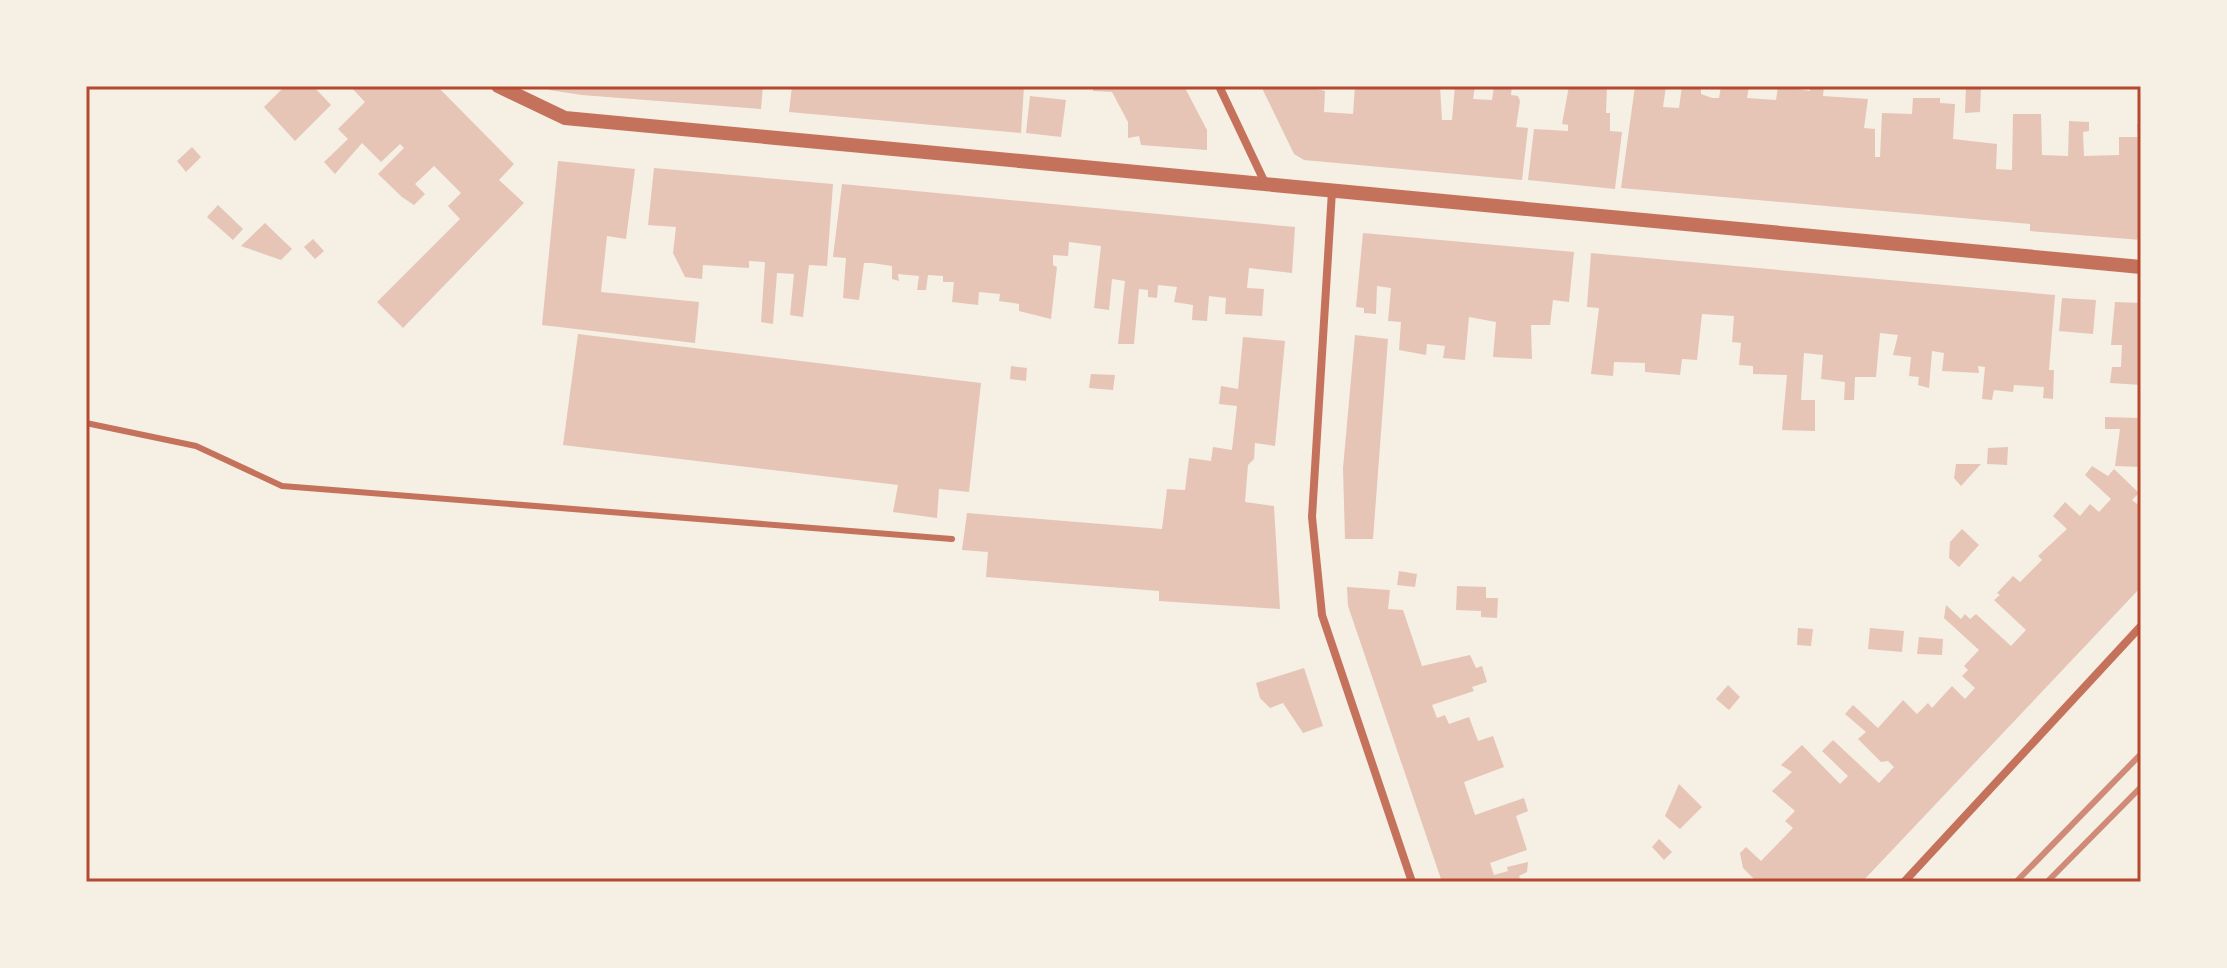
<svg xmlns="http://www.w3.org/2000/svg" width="2227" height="968" viewBox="0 0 2227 968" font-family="Karla,sans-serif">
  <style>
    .building { fill: #e6c5b7 }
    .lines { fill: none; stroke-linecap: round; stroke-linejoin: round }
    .service { stroke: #c5725c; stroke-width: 6 }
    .minor { stroke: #c5725c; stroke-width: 8 }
    .tertiary { stroke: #c5725c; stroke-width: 14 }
    .rail { stroke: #cf8b77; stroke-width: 6 }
    .neatline { fill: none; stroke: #b5482f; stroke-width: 3 }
  </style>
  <rect width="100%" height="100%" fill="#f6efe4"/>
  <!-- building -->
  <g class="building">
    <path d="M 285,86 L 313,86 L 331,105 L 295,141 L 264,107 Z"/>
    <path d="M 350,86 L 437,86 L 514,164 L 499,180 L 524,203 L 403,328 L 377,302 L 460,219 L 448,206 L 461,193 L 434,166 L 415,184 L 425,194 L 414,205 L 402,197 L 378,174 L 404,148 L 400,144 L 381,162 L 362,143 L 335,174 L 324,162 L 348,139 L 338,129 L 365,102 Z"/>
    <path d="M 550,86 L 763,86 L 761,109 L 582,95 L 549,90 Z"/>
    <path d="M 792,86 L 1024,86 L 1021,133 L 789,112 Z"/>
    <path d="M 1093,86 L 1184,86 L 1207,130 L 1207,150 L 1141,145 L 1139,136 L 1128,138 L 1128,122 L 1112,92 L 1093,91 Z"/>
    <path d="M 1261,86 L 1306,86 L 1325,91 L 1324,112 L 1353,114 L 1355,86 L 1440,86 L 1442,120 L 1452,120 L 1455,86 L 1475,86 L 1473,99 L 1492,100 L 1494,86 L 1512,86 L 1511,95 L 1518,96 L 1520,101 L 1516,127 L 1528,128 L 1522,180 L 1304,160 L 1294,154 Z"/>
    <path d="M 1569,86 L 1607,86 L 1606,113 L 1610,113 L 1610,131 L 1622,132 L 1615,189 L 1528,180 L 1534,129 L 1568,131 L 1568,125 L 1562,124 Z"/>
    <path d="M 1635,86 L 1666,86 L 1663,107 L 1679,108 L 1682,86 L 1701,86 L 1701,94 L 1712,98 L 1719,98 L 1721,86 L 1749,86 L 1747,98 L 1776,100 L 1778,86 L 1797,86 L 1797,89 L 1810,91 L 1810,86 L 1824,86 L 1823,96 L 1868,99 L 1864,128 L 1875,129 L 1875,157 L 1880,157 L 1882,113 L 1912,114 L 1913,98 L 1940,98 L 1940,103 L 1955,104 L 1953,139 L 1997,144 L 1996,169 L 2012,170 L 2013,114 L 2041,114 L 2042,155 L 2068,156 L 2069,121 L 2089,122 L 2089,131 L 2083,132 L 2084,156 L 2119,155 L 2119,137 L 2138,137 L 2137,124 L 2141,124 L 2141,240 L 2030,231 L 2030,224 L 1621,188 Z"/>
    <path d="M 1966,86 L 1981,86 L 1980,112 L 1965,113 Z"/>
    <path d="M 1030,96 L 1066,100 L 1061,137 L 1026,133 Z"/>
    <path d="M 192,147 L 201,157 L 186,172 L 177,161 Z"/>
    <path d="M 558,161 L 635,169 L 626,239 L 607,236 L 601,292 L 699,302 L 695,343 L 542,325 Z"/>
    <path d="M 654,168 L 833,184 L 827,266 L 809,265 L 803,317 L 790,315 L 794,274 L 777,273 L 773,324 L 761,322 L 765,262 L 749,261 L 749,268 L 703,265 L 702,279 L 685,277 L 673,253 L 676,227 L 648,225 Z"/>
    <path d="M 842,184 L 1295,227 L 1292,273 L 1249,268 L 1247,288 L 1264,289 L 1262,316 L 1225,314 L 1226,298 L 1209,296 L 1207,321 L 1192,320 L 1193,305 L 1174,302 L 1177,287 L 1158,285 L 1157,298 L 1148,297 L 1148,290 L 1139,289 L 1134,344 L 1118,344 L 1125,281 L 1112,279 L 1109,310 L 1094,308 L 1101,246 L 1069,242 L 1068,256 L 1053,255 L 1053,265 L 1057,267 L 1051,319 L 1019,311 L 1019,304 L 999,301 L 1000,294 L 979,292 L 978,305 L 952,302 L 954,282 L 943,282 L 943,276 L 928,275 L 926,290 L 917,290 L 919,276 L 898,274 L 899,281 L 892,279 L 892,266 L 872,263 L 864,263 L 859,300 L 843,298 L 846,258 L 833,257 Z"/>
    <path d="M 218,205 L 243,229 L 233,240 L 207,217 Z"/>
    <path d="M 265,223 L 292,249 L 281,260 L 241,246 Z"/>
    <path d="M 1363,233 L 1574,252 L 1569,302 L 1553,300 L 1550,325 L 1531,325 L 1532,359 L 1493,357 L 1496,322 L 1469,317 L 1465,360 L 1443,358 L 1445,346 L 1427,344 L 1426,355 L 1399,350 L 1401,322 L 1388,321 L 1391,288 L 1377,286 L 1376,314 L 1364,313 L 1364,308 L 1356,307 Z"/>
    <path d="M 313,239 L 324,251 L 315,259 L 304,247 Z"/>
    <path d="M 1591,253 L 2055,295 L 2049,370 L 2054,370 L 2053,399 L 2043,398 L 2044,387 L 2014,385 L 2013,392 L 1994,390 L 1992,400 L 1982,399 L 1985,367 L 1978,366 L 1979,373 L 1942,371 L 1944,353 L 1932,351 L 1929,388 L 1918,385 L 1919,377 L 1909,376 L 1911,357 L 1893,355 L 1898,335 L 1880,333 L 1876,377 L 1855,377 L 1854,400 L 1844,400 L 1845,382 L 1821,379 L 1823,355 L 1804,353 L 1801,400 L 1815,400 L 1815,431 L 1782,430 L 1787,375 L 1753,374 L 1753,366 L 1739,365 L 1741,343 L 1732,342 L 1734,316 L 1702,314 L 1697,360 L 1682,359 L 1680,375 L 1645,372 L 1645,363 L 1614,362 L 1613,376 L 1591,374 L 1599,308 L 1587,307 Z"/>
    <path d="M 2062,298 L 2096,300 L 2093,334 L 2059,331 Z"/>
    <path d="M 2115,302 L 2141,303 L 2141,385 L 2110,383 L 2112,367 L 2121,367 L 2122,345 L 2111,345 Z"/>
    <path d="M 578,334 L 981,383 L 969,492 L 939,489 L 937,518 L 893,512 L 898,485 L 563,445 Z"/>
    <path d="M 1355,335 L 1388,339 L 1373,539 L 1345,539 L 1343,468 Z"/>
    <path d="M 1243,337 L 1285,341 L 1275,446 L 1255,443 L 1254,459 L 1248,465 L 1245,502 L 1274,506 L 1280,609 L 1159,601 L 1159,591 L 986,577 L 988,552 L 962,550 L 967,513 L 1162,529 L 1167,489 L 1185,490 L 1189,458 L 1211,461 L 1213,447 L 1232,450 L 1237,406 L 1219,404 L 1221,386 L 1238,389 Z"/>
    <path d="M 1011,366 L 1027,368 L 1026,381 L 1010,379 Z"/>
    <path d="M 1091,374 L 1115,375 L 1113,390 L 1089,388 Z"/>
    <path d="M 2105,417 L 2141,418 L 2141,467 L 2115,466 L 2120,429 L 2105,429 Z"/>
    <path d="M 2008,447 L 2007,465 L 1987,464 L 1988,448 Z"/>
    <path d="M 1956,464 L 1981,464 L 1961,486 L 1954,478 Z"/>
    <path d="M 2092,466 L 2108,476 L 2114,469 L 2139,493 L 2132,500 L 2141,507 L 2141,587 L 1862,882 L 1757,882 L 1743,868 L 1740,853 L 1746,847 L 1761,861 L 1793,828 L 1785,821 L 1795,811 L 1772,791 L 1792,772 L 1781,765 L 1802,745 L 1840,784 L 1848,776 L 1822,751 L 1833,740 L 1879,783 L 1894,767 L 1888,761 L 1881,762 L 1858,739 L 1866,732 L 1845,714 L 1853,705 L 1878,728 L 1903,700 L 1917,714 L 1928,703 L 1932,708 L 1952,686 L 1965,699 L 1975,688 L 1962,676 L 1968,670 L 1964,666 L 1979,650 L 1944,618 L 1946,605 L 1961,619 L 1965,614 L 1970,619 L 1976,614 L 2011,646 L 2026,630 L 1994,600 L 2000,595 L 1997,593 L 2013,576 L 2020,582 L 2042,560 L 2038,556 L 2067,529 L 2053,516 L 2065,502 L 2080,516 L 2090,504 L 2099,512 L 2111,499 L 2085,475 Z"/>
    <path d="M 1962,529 L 1979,545 L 1959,567 L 1949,558 L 1950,542 Z"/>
    <path d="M 1399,571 L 1417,574 L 1415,587 L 1397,585 Z"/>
    <path d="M 1457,586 L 1486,587 L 1486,598 L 1498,598 L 1497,618 L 1481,617 L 1481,611 L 1456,610 Z"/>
    <path d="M 1347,587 L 1390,590 L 1388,609 L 1403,610 L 1422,666 L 1470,655 L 1476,668 L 1482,666 L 1487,682 L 1472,687 L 1474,691 L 1432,705 L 1437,718 L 1445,715 L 1449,724 L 1469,717 L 1478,741 L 1493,736 L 1504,767 L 1464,782 L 1475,815 L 1524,798 L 1528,811 L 1516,816 L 1527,850 L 1490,863 L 1494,875 L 1508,871 L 1507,867 L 1528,862 L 1527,872 L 1519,876 L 1521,882 L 1442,882 L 1348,606 Z"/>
    <path d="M 1798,628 L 1813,629 L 1811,646 L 1797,645 Z"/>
    <path d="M 1870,628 L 1904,631 L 1902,652 L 1868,649 Z"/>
    <path d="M 1919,637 L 1943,639 L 1942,655 L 1917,654 Z"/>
    <path d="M 1304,668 L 1323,726 L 1303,733 L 1283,703 L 1270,708 L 1260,698 L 1256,683 Z"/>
    <path d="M 1728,685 L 1740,697 L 1729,710 L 1716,699 Z"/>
    <path d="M 1679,784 L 1702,807 L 1680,829 L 1665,816 Z"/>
    <path d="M 1659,839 L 1672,852 L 1664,860 L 1652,847 Z"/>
  </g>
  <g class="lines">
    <!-- service -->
    <path class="service" d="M 86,423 L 196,446 L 282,486 L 952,539"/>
    <!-- minor -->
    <g class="minor">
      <path d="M 1219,86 L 1266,185"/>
      <path d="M 1332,191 L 1312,517 L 1322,615 L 1412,882"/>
      <path d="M 1904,882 L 2141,626"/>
    </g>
    <!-- tertiary -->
    <path class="tertiary" d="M 498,86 L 565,118 L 2141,267"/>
    <!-- rail -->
    <g class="rail">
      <path d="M 2016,882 L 2141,754"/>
      <path d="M 2047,882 L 2141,787"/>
    </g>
  </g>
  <!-- border -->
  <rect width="2227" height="968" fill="none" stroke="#f6efe4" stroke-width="176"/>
  <rect x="88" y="88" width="2051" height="792" class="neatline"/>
</svg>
